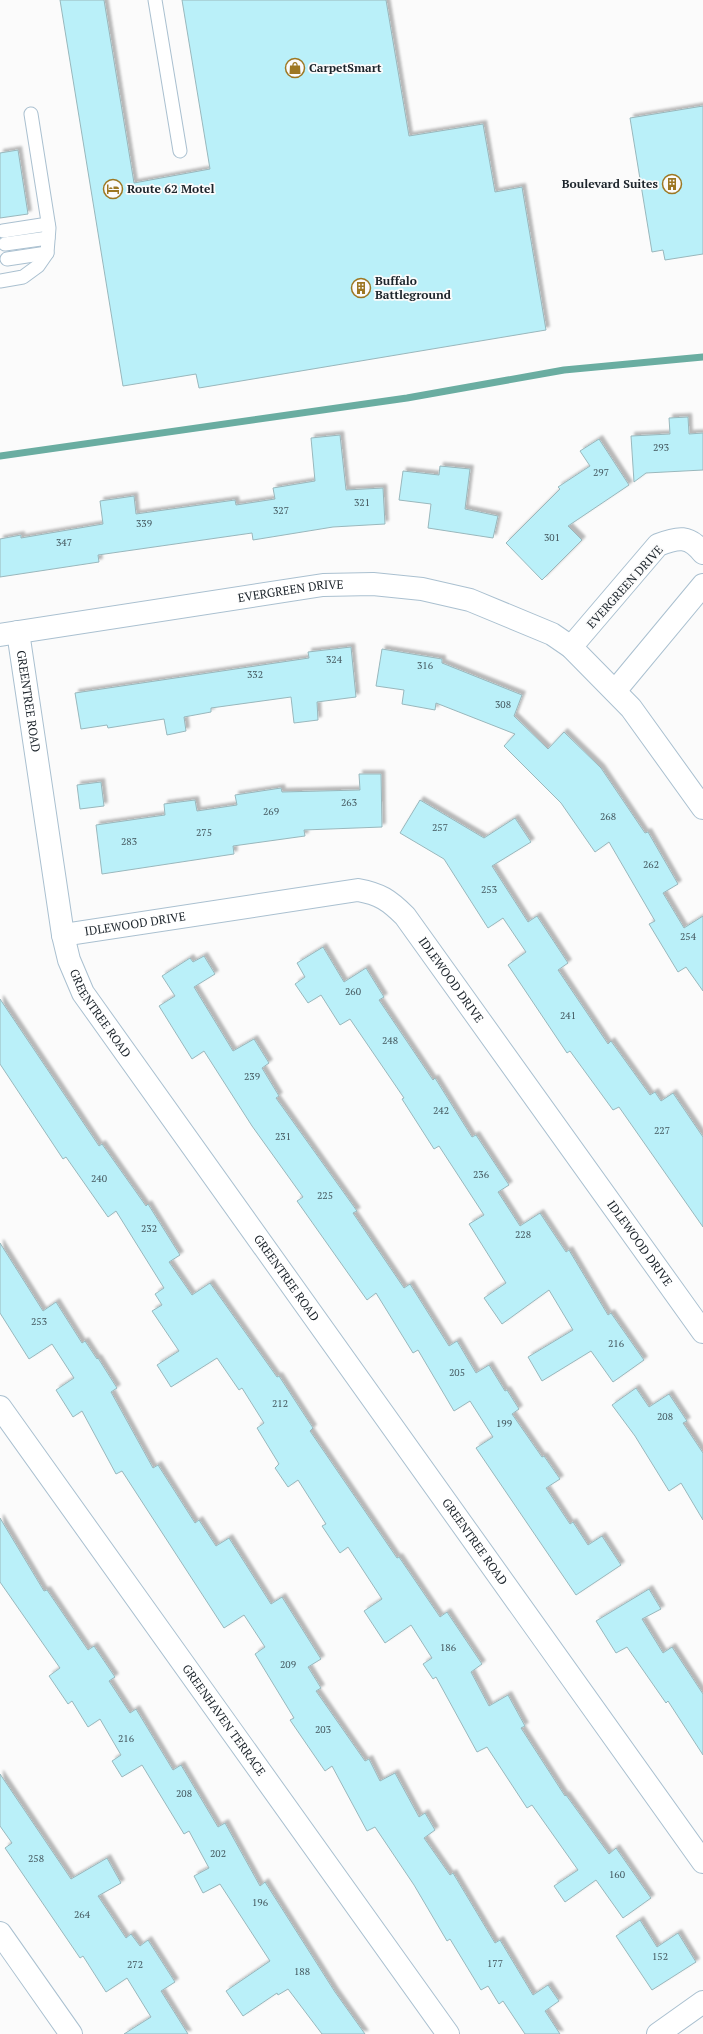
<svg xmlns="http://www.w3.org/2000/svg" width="703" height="2034" viewBox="0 0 703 2034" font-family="'PT Serif',serif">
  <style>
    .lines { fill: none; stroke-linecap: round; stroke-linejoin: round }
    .stream { stroke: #6aada1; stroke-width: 7 }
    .building { fill: #baf0f9; stroke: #99b7bc; filter: url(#shadow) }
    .service-casing { stroke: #aac0d0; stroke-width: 15 }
    .minor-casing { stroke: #aac0d0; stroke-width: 24 }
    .service { stroke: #fff; stroke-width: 13 }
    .minor { stroke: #fff; stroke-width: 22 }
    .labels { text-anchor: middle; stroke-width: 3.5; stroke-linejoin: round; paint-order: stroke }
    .number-label { font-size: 10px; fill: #44575e }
    .poi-label { font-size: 12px; font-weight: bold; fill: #1c242b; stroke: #fbfbfb; text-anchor: start }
    .street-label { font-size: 12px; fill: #1c242b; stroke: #fbfbfb }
  </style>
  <defs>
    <filter id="shadow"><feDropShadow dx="3.5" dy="-3.5" stdDeviation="1" flood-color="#0004"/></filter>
  </defs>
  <rect width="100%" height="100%" fill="#fbfbfb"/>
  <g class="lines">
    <!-- stream -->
    <path class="stream" d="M 0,456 L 407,398 L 564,370 L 703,357"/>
  </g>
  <!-- building -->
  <g class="building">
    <path d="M 60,0 L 104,0 L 134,183 L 210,169 L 182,0 L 386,0 L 409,136 L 483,124 L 495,192 L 522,187 L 546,330 L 199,388 L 196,374 L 123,386 Z"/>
    <path d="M 703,106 L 703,254 L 665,260 L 663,250 L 652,252 L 630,118 Z"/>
    <path d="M 18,150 L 28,214 L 0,218 L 0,153 Z"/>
    <path d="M 688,417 L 689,434 L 703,433 L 703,470 L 646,473 L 634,482 L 631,436 L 670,434 L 669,418 Z"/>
    <path d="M 340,435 L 346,490 L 383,488 L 385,524 L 333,527 L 253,540 L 252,533 L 98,555 L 99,562 L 0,577 L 0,539 L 21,535 L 21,538 L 103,524 L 100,501 L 134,496 L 136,514 L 235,500 L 236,505 L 275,499 L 273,488 L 315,481 L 311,438 Z"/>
    <path d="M 599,439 L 629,485 L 568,526 L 582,540 L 542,580 L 506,543 L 560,489 L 558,487 L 590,466 L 580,451 Z"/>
    <path d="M 440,466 L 470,469 L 465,509 L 498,516 L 493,538 L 428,528 L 431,504 L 399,500 L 403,471 L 439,475 Z"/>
    <path d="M 351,647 L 356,697 L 317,702 L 318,720 L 294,723 L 291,697 L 211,708 L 211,712 L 184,717 L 186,731 L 167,735 L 164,719 L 108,728 L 107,725 L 81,729 L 75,693 L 309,658 L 308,652 Z"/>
    <path d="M 382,649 L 442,659 L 442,663 L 522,695 L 514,716 L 548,749 L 564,732 L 601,768 L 645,833 L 648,832 L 678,884 L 663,893 L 684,928 L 703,916 L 703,991 L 686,967 L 678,972 L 649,924 L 655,921 L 609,842 L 595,852 L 561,803 L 504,746 L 515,734 L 436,703 L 435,710 L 402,704 L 404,690 L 376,686 Z"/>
    <path d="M 359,774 L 381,774 L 382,827 L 304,830 L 305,836 L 233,846 L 234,854 L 102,874 L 96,825 L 165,815 L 164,804 L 195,800 L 197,811 L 237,805 L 235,795 L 281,788 L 282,792 L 360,790 Z"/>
    <path d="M 101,782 L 104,806 L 80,809 L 77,785 Z"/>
    <path d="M 420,800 L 484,838 L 515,818 L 531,842 L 492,866 L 528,922 L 537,916 L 568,963 L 558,970 L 608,1044 L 611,1041 L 650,1095 L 655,1092 L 661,1101 L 673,1093 L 703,1137 L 703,1227 L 619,1107 L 613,1110 L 570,1051 L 567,1053 L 508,965 L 526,952 L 503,918 L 488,928 L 444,859 L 400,833 Z"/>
    <path d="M 323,947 L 344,982 L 366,968 L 384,997 L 379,1000 L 433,1080 L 435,1078 L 472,1137 L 476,1135 L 509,1185 L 498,1192 L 520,1226 L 540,1213 L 566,1252 L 569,1250 L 608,1315 L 611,1313 L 644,1360 L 613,1382 L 591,1351 L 542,1381 L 528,1357 L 573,1330 L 549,1290 L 502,1324 L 484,1298 L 506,1283 L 469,1224 L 484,1215 L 439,1146 L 434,1149 L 402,1099 L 404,1098 L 350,1019 L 340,1025 L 321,995 L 308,1003 L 295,984 L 305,977 L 297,963 Z"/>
    <path d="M 204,956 L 215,974 L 194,987 L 233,1051 L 254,1039 L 269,1063 L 262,1068 L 279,1096 L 276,1098 L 357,1211 L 353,1213 L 404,1288 L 410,1284 L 449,1346 L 457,1341 L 476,1373 L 489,1365 L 505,1391 L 507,1390 L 519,1409 L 512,1414 L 542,1457 L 544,1456 L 560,1479 L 546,1488 L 570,1524 L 573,1522 L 588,1545 L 602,1536 L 621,1565 L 576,1595 L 476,1448 L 493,1437 L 470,1401 L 454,1411 L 418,1350 L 413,1353 L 376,1293 L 367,1300 L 297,1201 L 303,1197 L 252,1126 L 204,1051 L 192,1059 L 159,1006 L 175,996 L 162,976 L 190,958 L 193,962 Z"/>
    <path d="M 0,999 L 99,1146 L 102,1144 L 146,1206 L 148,1204 L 180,1255 L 169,1262 L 192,1295 L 210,1283 L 277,1377 L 279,1376 L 313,1428 L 310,1431 L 397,1558 L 399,1557 L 440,1617 L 447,1612 L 482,1664 L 471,1672 L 489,1706 L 508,1695 L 525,1726 L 521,1728 L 565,1796 L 566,1795 L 609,1854 L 616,1848 L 651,1898 L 623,1918 L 596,1880 L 565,1902 L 554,1886 L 578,1870 L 532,1805 L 527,1808 L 487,1747 L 477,1752 L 436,1677 L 433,1679 L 423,1664 L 432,1658 L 411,1625 L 385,1643 L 364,1611 L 382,1599 L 348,1547 L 340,1553 L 322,1526 L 326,1524 L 298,1480 L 288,1487 L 275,1468 L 279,1464 L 257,1428 L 264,1423 L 242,1388 L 239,1390 L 217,1358 L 171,1387 L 157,1365 L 179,1351 L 152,1311 L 162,1305 L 155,1294 L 164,1288 L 116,1211 L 108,1217 L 66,1157 L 63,1159 L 0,1064 Z"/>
    <path d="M 0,1243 L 43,1311 L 56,1302 L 82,1343 L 85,1341 L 97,1359 L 98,1358 L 117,1388 L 111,1392 L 153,1468 L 158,1465 L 195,1523 L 199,1520 L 216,1546 L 229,1538 L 271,1604 L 282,1597 L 321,1659 L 308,1667 L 321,1688 L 316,1691 L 365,1761 L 369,1759 L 380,1781 L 395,1773 L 419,1817 L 425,1813 L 435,1830 L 424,1838 L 450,1875 L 453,1873 L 495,1943 L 500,1940 L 533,1995 L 548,1985 L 559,2001 L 545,2011 L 560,2034 L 525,2034 L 503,2001 L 499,2004 L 488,1986 L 481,1990 L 450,1939 L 447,1941 L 414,1885 L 375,1827 L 367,1831 L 332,1766 L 325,1771 L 290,1720 L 294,1718 L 255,1654 L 265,1647 L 244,1615 L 224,1628 L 122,1471 L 116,1474 L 82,1411 L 73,1417 L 56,1390 L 74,1378 L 52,1344 L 29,1359 L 0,1313 Z"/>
    <path d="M 636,1388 L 649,1407 L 669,1394 L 687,1421 L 683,1423 L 703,1453 L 703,1520 L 681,1483 L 669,1491 L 635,1436 L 612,1405 Z"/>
    <path d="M 0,1518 L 44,1591 L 47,1590 L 88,1650 L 94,1646 L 115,1677 L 109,1681 L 130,1713 L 136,1709 L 173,1770 L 181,1765 L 218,1827 L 225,1823 L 260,1886 L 265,1882 L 335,1992 L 365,2034 L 322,2034 L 288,1989 L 278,1995 L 277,1993 L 243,2016 L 226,1991 L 270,1961 L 220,1884 L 203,1893 L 194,1876 L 209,1868 L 189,1831 L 184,1834 L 142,1765 L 122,1777 L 112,1761 L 121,1755 L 100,1719 L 88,1727 L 72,1701 L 68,1704 L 49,1676 L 60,1668 L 0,1582 Z"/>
    <path d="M 649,1589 L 661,1609 L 642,1619 L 663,1653 L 672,1647 L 703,1694 L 703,1755 L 668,1701 L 666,1703 L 627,1647 L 616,1653 L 596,1621 Z"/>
    <path d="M 0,1774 L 71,1879 L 107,1858 L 121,1883 L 98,1896 L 126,1938 L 131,1934 L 140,1946 L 148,1940 L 175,1982 L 161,1991 L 188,2034 L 124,2034 L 151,2017 L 127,1978 L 106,1992 L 83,1956 L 80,1958 L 5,1848 L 12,1843 L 0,1826 Z"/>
    <path d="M 640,1920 L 657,1947 L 678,1933 L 696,1962 L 652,1990 L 616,1936 Z"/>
  </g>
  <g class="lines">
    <!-- service casing -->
    <g class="service-casing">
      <g id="service">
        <path d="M 155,0 L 180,151"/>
        <path d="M 3,231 L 48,224"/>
        <path d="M 5,244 L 48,238"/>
        <path d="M 7,259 L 47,253"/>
        <path d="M 0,281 L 23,277 L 38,266 L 47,253 L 49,228 L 31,114"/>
      </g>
    </g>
    <!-- minor casing -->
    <g class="minor-casing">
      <g id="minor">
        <path id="s1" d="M 18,632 L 63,935 L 69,960 L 83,993 L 703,1862"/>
        <path id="s2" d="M 0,635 L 323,585 L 373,584 L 422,589 L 470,600 L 552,634 L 571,647 L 631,708 L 703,808"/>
        <path d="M 571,647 L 658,545 C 678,537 689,535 703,553"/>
        <path d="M 615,691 L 703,585"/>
        <path id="s3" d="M 63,935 L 358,890 C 380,894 389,900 405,916 L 703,1332"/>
        <path id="s4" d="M 0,1407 L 448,2034"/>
        <path d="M 0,1933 L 71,2034"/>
        <path d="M 658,2034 L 703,2002"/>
      </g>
    </g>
    <!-- service -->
    <use href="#service" class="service"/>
    <!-- minor -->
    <use href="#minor" class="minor"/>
  </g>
  <!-- icons -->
  <defs>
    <g id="shop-ring" transform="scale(1)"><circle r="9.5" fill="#fbfbfb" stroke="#9d7723" stroke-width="1.5"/><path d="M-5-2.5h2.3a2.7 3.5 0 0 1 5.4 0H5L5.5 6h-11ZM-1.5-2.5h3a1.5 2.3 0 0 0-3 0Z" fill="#9d7723"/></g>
    <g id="building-ring" transform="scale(1)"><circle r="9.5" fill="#fbfbfb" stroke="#9d7723" stroke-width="1.5"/><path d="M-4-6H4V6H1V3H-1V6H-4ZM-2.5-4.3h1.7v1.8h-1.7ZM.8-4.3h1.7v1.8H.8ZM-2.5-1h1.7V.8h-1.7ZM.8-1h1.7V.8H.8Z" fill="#9d7723"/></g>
    <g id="hotel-ring" transform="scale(1)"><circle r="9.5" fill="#fbfbfb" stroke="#9d7723" stroke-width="1.5"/><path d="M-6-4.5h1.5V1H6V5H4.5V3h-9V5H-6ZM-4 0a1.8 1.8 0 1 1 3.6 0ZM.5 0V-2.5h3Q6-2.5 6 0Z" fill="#9d7723"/></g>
  </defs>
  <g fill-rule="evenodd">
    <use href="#shop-ring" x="295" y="68"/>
    <use href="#building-ring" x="672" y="184"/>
    <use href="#hotel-ring" x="113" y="189"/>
    <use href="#building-ring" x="361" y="288"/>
  </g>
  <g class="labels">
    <!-- number labels -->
    <g class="number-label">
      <text x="661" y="451">293</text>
      <text x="601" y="476">297</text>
      <text x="362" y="506">321</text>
      <text x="281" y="514">327</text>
      <text x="144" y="527">339</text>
      <text x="552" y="541">301</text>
      <text x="64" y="546">347</text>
      <text x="334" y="663">324</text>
      <text x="425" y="669">316</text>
      <text x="255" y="678">332</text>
      <text x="503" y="708">308</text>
      <text x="349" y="806">263</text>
      <text x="271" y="815">269</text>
      <text x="608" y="820">268</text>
      <text x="440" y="831">257</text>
      <text x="204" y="836">275</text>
      <text x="129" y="845">283</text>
      <text x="651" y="868">262</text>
      <text x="489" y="893">253</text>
      <text x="688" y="940">254</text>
      <text x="353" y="995">260</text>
      <text x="568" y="1019">241</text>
      <text x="390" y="1044">248</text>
      <text x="252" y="1080">239</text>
      <text x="441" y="1114">242</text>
      <text x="662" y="1134">227</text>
      <text x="283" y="1140">231</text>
      <text x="481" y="1178">236</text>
      <text x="99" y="1182">240</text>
      <text x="325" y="1199">225</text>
      <text x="149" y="1232">232</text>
      <text x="523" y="1238">228</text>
      <text x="39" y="1325">253</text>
      <text x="616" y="1347">216</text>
      <text x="457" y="1376">205</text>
      <text x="280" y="1407">212</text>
      <text x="665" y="1420">208</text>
      <text x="504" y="1427">199</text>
      <text x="448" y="1651">186</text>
      <text x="288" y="1668">209</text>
      <text x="323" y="1733">203</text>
      <text x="126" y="1742">216</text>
      <text x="184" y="1797">208</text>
      <text x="218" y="1857">202</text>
      <text x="36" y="1862">258</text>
      <text x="617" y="1878">160</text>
      <text x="260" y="1906">196</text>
      <text x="82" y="1918">264</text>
      <text x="660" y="1960">152</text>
      <text x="495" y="1967">177</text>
      <text x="135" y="1968">272</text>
      <text x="302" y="1975">188</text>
    </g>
    <!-- poi labels -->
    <g class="poi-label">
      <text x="309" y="72">CarpetSmart</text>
      <text x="658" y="188" text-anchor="end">Boulevard Suites</text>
      <text x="127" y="193">Route 62 Motel</text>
      <text x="375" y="285">Buffalo<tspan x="375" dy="14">Battleground</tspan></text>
    </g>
    <!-- street labels -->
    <g class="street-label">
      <text transform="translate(625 587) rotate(-48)" y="4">EVERGREEN DRIVE</text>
      <text dy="4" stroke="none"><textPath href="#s2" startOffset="294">EVERGREEN DRIVE</textPath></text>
      <text dy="4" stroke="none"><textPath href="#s1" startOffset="70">GREENTREE ROAD</textPath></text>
      <text dy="4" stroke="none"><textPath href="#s3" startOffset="73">IDLEWOOD DRIVE</textPath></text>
      <text dy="4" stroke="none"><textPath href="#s3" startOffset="432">IDLEWOOD DRIVE</textPath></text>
      <text dy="4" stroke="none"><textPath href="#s1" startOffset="394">GREENTREE ROAD</textPath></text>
      <text dy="4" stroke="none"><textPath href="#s3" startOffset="756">IDLEWOOD DRIVE</textPath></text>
      <text dy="4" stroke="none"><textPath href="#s1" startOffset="718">GREENTREE ROAD</textPath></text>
      <text dy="4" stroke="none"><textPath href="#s1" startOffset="1042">GREENTREE ROAD</textPath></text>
      <text dy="4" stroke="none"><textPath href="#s4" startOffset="385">GREENHAVEN TERRACE</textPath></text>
    </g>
  </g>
</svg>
